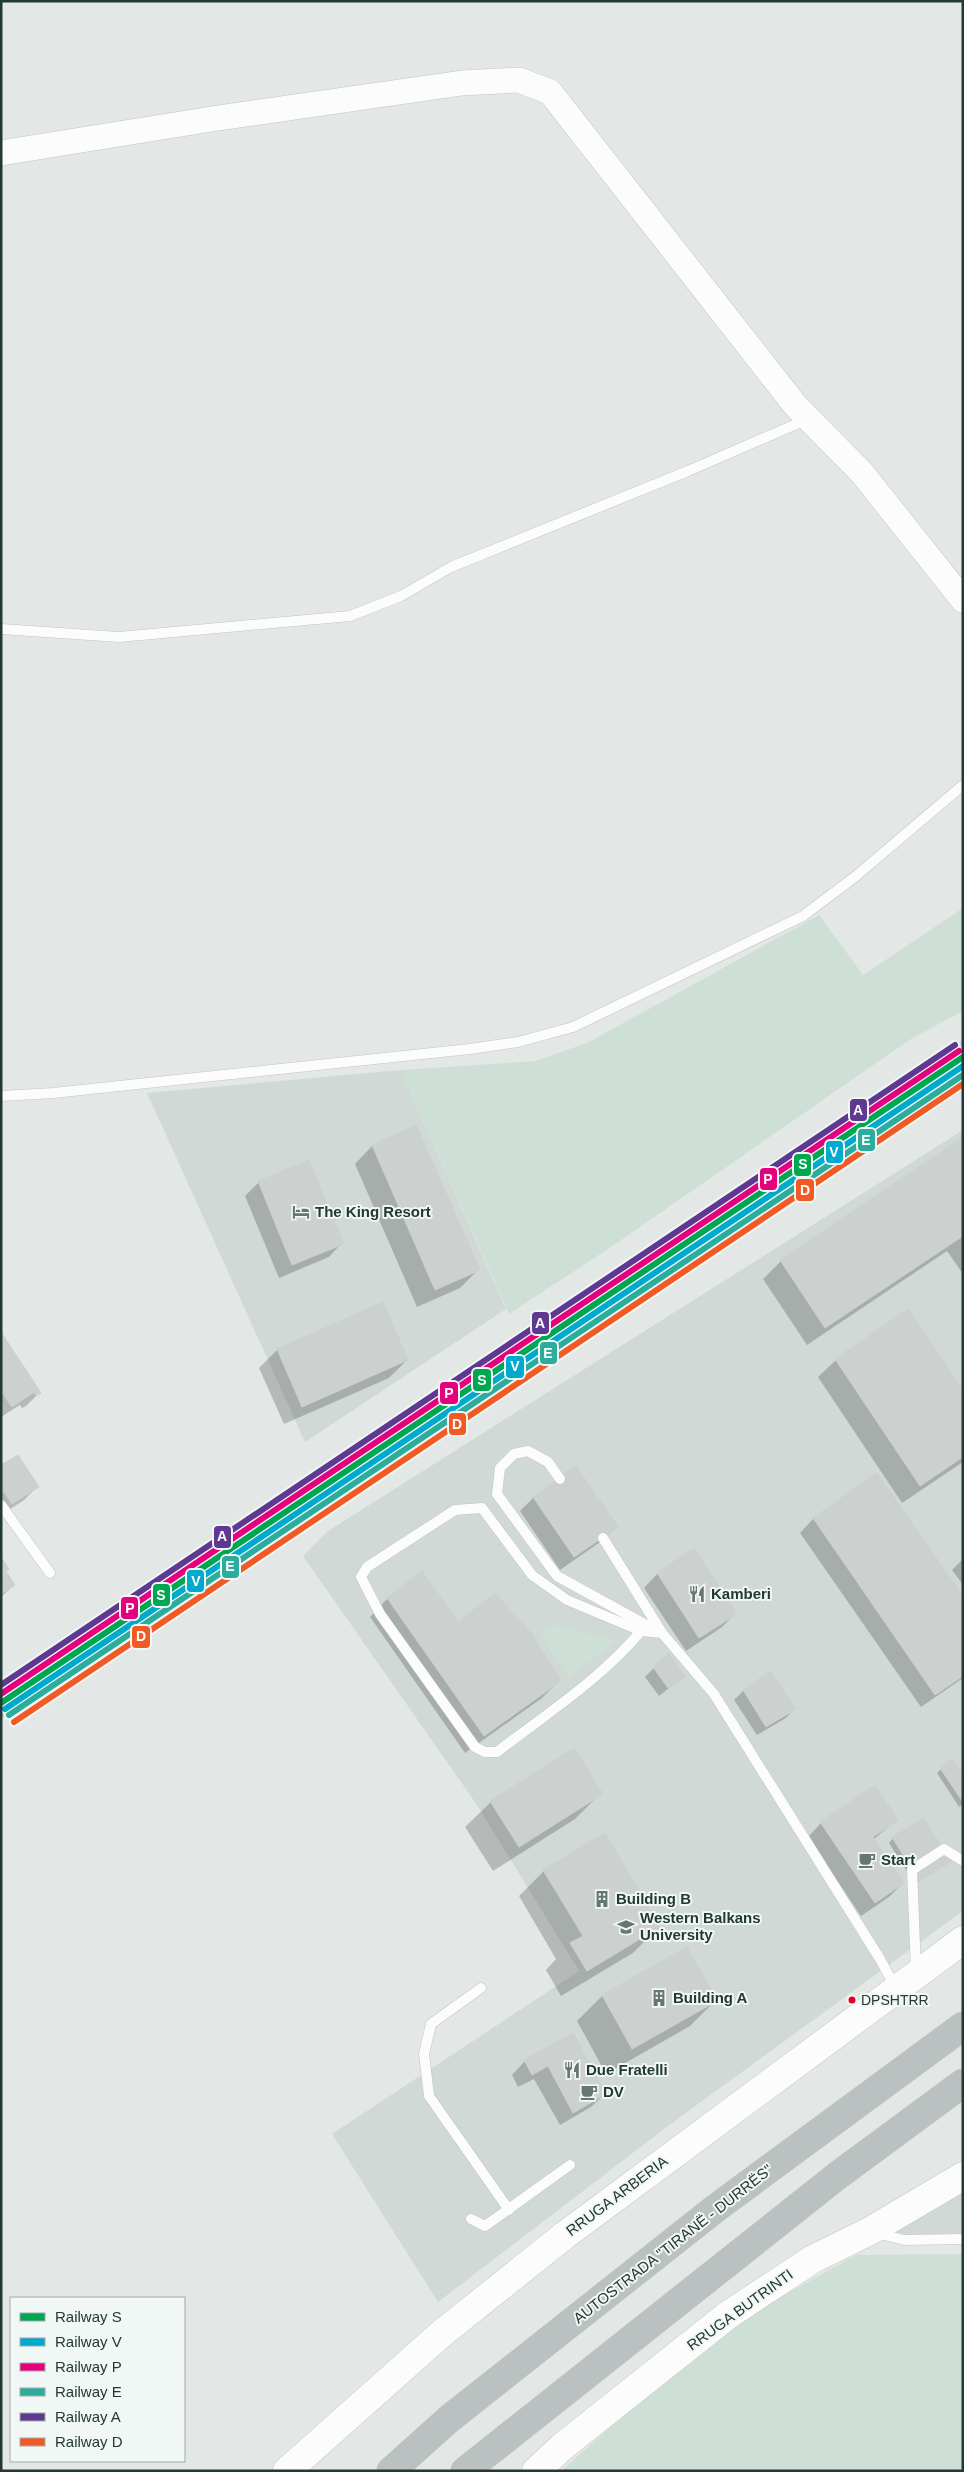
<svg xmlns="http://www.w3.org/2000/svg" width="964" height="2472" viewBox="0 0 964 2472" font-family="Helvetica,sans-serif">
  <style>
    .built { fill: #d1d9d6 }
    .green { fill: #cee0d6 }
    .shadow { fill: #0003 }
    .building { fill: #ccd0cf; stroke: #ccd1cf }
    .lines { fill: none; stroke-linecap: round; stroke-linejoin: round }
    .service-casing { stroke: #c0c5c3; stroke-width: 11 }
    .tertiary-casing { stroke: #c0c5c3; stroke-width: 26 }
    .secondary-casing { stroke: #c0c6c4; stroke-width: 29 }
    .motorway-casing { stroke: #bcc4c3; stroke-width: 29 }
    .service { stroke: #fbfcfb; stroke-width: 10 }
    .tertiary { stroke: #fbfcfb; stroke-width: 25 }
    .secondary { stroke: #fbfcfb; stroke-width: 28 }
    .motorway { stroke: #bac1c0; stroke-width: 28 }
    .rail-1-casing { stroke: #f1f7f5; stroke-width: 10 }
    .rail-2-casing { stroke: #f1f7f5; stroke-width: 10 }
    .rail-3-casing { stroke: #f1f7f5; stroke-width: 10 }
    .rail-4-casing { stroke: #f1f7f5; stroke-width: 10 }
    .rail-5-casing { stroke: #f1f7f5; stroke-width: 10 }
    .rail-6-casing { stroke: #f1f7f5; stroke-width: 10 }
    .rail-1 { stroke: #00a651; stroke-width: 6 }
    .rail-2 { stroke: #00a9ce; stroke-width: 6 }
    .rail-3 { stroke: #e5007d; stroke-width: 6 }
    .rail-4 { stroke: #2cad9c; stroke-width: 6 }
    .rail-5 { stroke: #5f3892; stroke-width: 6 }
    .rail-6 { stroke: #f15a24; stroke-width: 6 }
    .bus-dot { fill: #e4002b; stroke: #f1f7f5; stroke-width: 2 }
    .labels { text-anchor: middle; stroke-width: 4; stroke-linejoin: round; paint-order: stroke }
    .bus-label { font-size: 14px; fill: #233936; stroke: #f1f7f5; text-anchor: start }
    .poi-label { font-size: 15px; font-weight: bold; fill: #233936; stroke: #f1f7f5; text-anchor: start }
    .street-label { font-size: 15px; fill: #233936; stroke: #f1f7f5 }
    .line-badge { stroke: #f1f7f5; stroke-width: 2 }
    .badge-label { font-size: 14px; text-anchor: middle; font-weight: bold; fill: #fff }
  </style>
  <rect width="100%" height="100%" fill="#e3e8e6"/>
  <!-- built -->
  <g class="built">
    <path d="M 963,1039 L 963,1071 L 531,1359 L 1,1719 L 1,1685 Z"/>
    <path d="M 401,1070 L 506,1309 L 305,1442 L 147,1093 Z"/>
    <path d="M 963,1130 L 963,1911 L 672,2123 L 438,2302 L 332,2134 L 579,1971 L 477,1805 L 303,1556 L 328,1531 Z"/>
    <path d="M 963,2176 L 963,2239 L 904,2240 L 870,2231 Z"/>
  </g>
  <!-- green -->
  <g class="green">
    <path d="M 963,908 L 963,1011 L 911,1039 L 608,1249 L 509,1314 L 401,1070 L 535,1061 L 587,1043 L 821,914 L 820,916 L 863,975 Z"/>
    <path d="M 555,1625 L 615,1641 L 569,1678 L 541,1636 Z"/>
    <path d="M 963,2254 L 963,2471 L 561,2471 L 632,2408 L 745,2317 L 856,2255 Z"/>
  </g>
  <!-- shadow -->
  <g class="shadow">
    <path d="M 963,1139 L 963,1274 L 947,1251 L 807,1345 L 763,1279 L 781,1261 Z"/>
    <path d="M 372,1146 L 478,1270 L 460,1288 L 417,1307 L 355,1164 Z"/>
    <path d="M 259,1182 L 342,1243 L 329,1257 L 279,1278 L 245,1196 Z"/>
    <path d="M 382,1304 L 407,1360 L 389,1378 L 284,1424 L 259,1368 L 277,1350 Z"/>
    <path d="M 1,1334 L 39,1393 L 26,1406 L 22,1408 L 20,1405 L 1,1417 Z"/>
    <path d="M 836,1360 L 963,1392 L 963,1462 L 902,1503 L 818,1377 Z"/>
    <path d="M 1,1467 L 37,1487 L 24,1500 L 1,1515 Z"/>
    <path d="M 576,1468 L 617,1526 L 603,1540 L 560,1570 L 520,1511 L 533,1498 Z"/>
    <path d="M 877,1475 L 963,1598 L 963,1678 L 921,1707 L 800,1533 L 813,1519 Z"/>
    <path d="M 694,1550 L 735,1614 L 722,1627 L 686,1651 L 644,1588 L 657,1574 Z"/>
    <path d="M 1,1559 L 5,1572 L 14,1585 L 1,1597 Z"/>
    <path d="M 963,1559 L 963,1585 L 952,1570 Z"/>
    <path d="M 422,1573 L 458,1624 L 560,1680 L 542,1698 L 465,1753 L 370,1617 L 387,1599 Z"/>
    <path d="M 654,1668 L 684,1676 L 659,1696 L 645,1677 Z"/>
    <path d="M 770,1673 L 794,1709 L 786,1718 L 757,1735 L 734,1700 L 743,1691 Z"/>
    <path d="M 941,1769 L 963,1776 L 963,1804 L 959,1807 L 937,1773 Z"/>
    <path d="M 601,1793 L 575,1819 L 493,1871 L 465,1827 L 491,1802 Z"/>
    <path d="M 897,1819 L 873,1840 L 903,1883 L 889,1897 L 861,1916 L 808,1837 L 821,1823 Z"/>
    <path d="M 893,1838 L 950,1861 L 915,1884 L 889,1843 Z"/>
    <path d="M 544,1871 L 659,1927 L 633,1953 L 561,1996 L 546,1970 L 556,1959 L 519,1896 Z"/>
    <path d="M 686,1948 L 716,2000 L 690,2026 L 606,2074 L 577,2021 L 602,1996 Z"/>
    <path d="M 572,2035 L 605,2094 L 591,2107 L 560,2125 L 534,2079 L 518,2087 L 512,2075 L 525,2061 Z"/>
  </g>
  <!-- building -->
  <g class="building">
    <path d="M 416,1125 L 480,1270 L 435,1290 L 372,1145 Z"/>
    <path d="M 963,1137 L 963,1236 L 825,1328 L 780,1260 Z"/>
    <path d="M 309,1160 L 344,1244 L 292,1265 L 258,1181 Z"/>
    <path d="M 383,1302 L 408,1360 L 302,1407 L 277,1349 Z"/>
    <path d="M 908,1309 L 963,1390 L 963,1457 L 920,1486 L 835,1359 Z"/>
    <path d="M 1,1332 L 41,1393 L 36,1396 L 34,1392 L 12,1407 L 1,1391 Z"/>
    <path d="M 18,1455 L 39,1487 L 12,1504 L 1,1488 L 1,1465 Z"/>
    <path d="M 576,1466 L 618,1527 L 574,1557 L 533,1497 Z"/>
    <path d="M 877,1473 L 963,1596 L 963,1676 L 935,1695 L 813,1518 Z"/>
    <path d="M 694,1548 L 737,1614 L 699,1638 L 657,1573 Z"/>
    <path d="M 1,1557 L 9,1569 L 6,1571 L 15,1585 L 1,1594 Z"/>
    <path d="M 422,1571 L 458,1622 L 495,1593 L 532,1634 L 561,1681 L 484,1736 L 387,1598 Z"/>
    <path d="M 669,1653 L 685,1677 L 668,1688 L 653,1667 Z"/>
    <path d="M 770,1671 L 796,1709 L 766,1727 L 743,1690 Z"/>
    <path d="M 574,1748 L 603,1794 L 519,1847 L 490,1801 Z"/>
    <path d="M 953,1759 L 963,1774 L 963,1802 L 940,1768 Z"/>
    <path d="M 875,1785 L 898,1820 L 873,1837 L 904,1883 L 875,1903 L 820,1822 Z"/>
    <path d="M 924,1818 L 951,1862 L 919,1881 L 892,1837 Z"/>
    <path d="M 605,1833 L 660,1927 L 587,1971 L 570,1943 L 583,1936 L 543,1870 Z"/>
    <path d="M 687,1947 L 717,2001 L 632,2049 L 602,1995 Z"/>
    <path d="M 573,2033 L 606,2094 L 573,2113 L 548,2066 L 532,2075 L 524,2060 Z"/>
  </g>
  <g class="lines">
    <!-- service casing -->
    <g class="service-casing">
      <g id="service">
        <path d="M 1,629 L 119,637 L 350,616 L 401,596 L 451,567 L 688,471 L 808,419"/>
        <path d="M 1,1096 L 53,1093 L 470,1049 L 518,1042 L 573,1027 L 803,916 L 856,876 L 963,785"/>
        <path d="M 560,1479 L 548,1462 L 528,1451 L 514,1454 L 500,1468 L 497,1494 L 557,1576 L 657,1631"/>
        <path d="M 1,1505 L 50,1573"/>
        <path d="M 603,1538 L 662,1633 L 714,1694 L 880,1959 L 895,1987"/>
        <path d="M 641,1631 C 601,1679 546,1714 497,1752 L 485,1752 L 475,1747 L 380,1614 L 361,1577 L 367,1567 L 455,1510 L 482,1508 L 532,1575 L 567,1600 L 641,1631 L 662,1633"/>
        <path d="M 916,1971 L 912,1870 L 944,1849 L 963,1861"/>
        <path d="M 481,1988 L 431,2024 L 424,2054 L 429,2096 L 509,2210"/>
        <path d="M 471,2219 L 485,2226 L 570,2165"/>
        <path d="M 877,2233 L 904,2240 L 963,2239"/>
      </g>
    </g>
    <!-- tertiary casing -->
    <g class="tertiary-casing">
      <path id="tertiary" d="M 1,153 L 218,118 L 462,83 L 519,80 L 550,92 L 795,405 L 862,473 L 963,600"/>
    </g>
    <!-- secondary casing -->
    <g class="secondary-casing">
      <g id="secondary">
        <path d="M 287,2471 L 441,2334 L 565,2235 L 963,1940"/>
        <path d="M 536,2471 L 563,2446 L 728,2315 L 813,2259 L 870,2231 L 963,2176"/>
      </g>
    </g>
    <!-- motorway casing -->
    <g class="motorway-casing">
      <g id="motorway">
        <path d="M 391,2471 L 449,2419 L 716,2208 L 963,2026"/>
        <path d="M 465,2471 L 837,2176 L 963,2083"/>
      </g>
    </g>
    <!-- service -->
    <use href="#service" class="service"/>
    <!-- tertiary -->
    <use href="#tertiary" class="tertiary"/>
    <!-- secondary -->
    <use href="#secondary" class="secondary"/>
    <!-- motorway -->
    <use href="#motorway" class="motorway"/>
    <!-- rail-1 casing -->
    <g class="rail-1-casing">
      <path id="rail-1" d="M 1,1703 L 963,1057"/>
    </g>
    <!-- rail-2 casing -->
    <g class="rail-2-casing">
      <path id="rail-2" d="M 5,1709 L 963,1066"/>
    </g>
    <!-- rail-3 casing -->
    <g class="rail-3-casing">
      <path id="rail-3" d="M 1,1694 L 959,1051"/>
    </g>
    <!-- rail-4 casing -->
    <g class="rail-4-casing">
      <path id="rail-4" d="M 9,1715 L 963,1075"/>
    </g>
    <!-- rail-5 casing -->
    <g class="rail-5-casing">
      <path id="rail-5" d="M 1,1685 L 955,1045"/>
    </g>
    <!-- rail-6 casing -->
    <g class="rail-6-casing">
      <path id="rail-6" d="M 14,1722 L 963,1084"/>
    </g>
    <!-- rail-1 -->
    <use href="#rail-1" class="rail-1"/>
    <!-- rail-2 -->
    <use href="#rail-2" class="rail-2"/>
    <!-- rail-3 -->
    <use href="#rail-3" class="rail-3"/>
    <!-- rail-4 -->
    <use href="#rail-4" class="rail-4"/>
    <!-- rail-5 -->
    <use href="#rail-5" class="rail-5"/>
    <!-- rail-6 -->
    <use href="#rail-6" class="rail-6"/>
  </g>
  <!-- icons -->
  <defs>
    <g id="hotel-bare" transform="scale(1.35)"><path d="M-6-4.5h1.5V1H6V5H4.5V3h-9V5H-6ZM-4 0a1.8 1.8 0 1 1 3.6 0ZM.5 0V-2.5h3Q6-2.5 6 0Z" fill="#667674" stroke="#f1f7f5" stroke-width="2.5" paint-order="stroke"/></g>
    <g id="restaurant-bare" transform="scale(1.35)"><path d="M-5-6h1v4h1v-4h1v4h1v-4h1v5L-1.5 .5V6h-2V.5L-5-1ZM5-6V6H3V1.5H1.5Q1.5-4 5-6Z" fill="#667674" stroke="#f1f7f5" stroke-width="2.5" paint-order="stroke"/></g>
    <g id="cafe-bare" transform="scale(1.35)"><path d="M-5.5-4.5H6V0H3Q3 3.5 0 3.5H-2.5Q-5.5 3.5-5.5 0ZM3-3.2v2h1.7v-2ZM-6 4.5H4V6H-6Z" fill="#667674" stroke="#f1f7f5" stroke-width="2.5" paint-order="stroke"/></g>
    <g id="building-bare" transform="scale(1.35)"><path d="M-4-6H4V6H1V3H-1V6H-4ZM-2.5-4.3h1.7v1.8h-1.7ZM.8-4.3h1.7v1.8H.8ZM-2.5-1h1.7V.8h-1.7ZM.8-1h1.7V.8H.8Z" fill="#667674" stroke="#f1f7f5" stroke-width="2.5" paint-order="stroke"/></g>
    <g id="university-bare" transform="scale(1.35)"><path d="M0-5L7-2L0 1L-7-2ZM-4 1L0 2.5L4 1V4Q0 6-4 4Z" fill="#667674" stroke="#f1f7f5" stroke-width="2.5" paint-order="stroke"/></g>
  </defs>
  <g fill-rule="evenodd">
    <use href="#hotel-bare" x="301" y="1212"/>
    <use href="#restaurant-bare" x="697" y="1594"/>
    <use href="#cafe-bare" x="867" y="1860"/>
    <use href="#building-bare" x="602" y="1899"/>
    <use href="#university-bare" x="626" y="1927"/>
    <use href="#building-bare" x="659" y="1998"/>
    <use href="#restaurant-bare" x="572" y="2070"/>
    <use href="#cafe-bare" x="589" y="2092"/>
  </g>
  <!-- markers -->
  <circle class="bus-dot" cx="852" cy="2000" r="4.5"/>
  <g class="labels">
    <!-- bus labels -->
    <g class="bus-label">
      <text x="861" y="2005">DPSHTRR</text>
    </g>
    <!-- poi labels -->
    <g class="poi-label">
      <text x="315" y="1217">The King Resort</text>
      <text x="711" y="1599">Kamberi</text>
      <text x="881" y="1865">Start</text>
      <text x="616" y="1904">Building B</text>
      <text x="640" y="1923">Western Balkans<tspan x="640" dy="17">University</tspan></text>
      <text x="673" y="2003">Building A</text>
      <text x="586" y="2075">Due Fratelli</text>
      <text x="603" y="2097">DV</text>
    </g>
    <!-- street labels -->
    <g class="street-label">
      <text transform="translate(617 2196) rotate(-37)" y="5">RRUGA ARBERIA</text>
      <text transform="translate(673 2244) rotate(-38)" y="5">AUTOSTRADA "TIRANË - DURRËS"</text>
      <text transform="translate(740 2310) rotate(-36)" y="5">RRUGA BUTRINTI</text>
    </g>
  </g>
  <g class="line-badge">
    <rect x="849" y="1098" width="19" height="24" rx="5" fill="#5f3892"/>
    <rect x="857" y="1128" width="19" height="24" rx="5" fill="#2cad9c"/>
    <rect x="825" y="1140" width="19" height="24" rx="5" fill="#00a9ce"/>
    <rect x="793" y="1153" width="19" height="24" rx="5" fill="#00a651"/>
    <rect x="759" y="1167" width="19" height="24" rx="5" fill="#e5007d"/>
    <rect x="795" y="1178" width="20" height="24" rx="5" fill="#f15a24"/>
    <rect x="531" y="1311" width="19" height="24" rx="5" fill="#5f3892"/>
    <rect x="539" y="1341" width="19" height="24" rx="5" fill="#2cad9c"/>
    <rect x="505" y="1355" width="20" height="24" rx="5" fill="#00a9ce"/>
    <rect x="472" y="1368" width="20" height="24" rx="5" fill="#00a651"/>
    <rect x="439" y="1381" width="20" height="24" rx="5" fill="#e5007d"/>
    <rect x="448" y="1412" width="19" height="24" rx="5" fill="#f15a24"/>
    <rect x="213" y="1525" width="19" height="24" rx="5" fill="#5f3892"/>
    <rect x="221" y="1555" width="19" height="24" rx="5" fill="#2cad9c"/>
    <rect x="186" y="1569" width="19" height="24" rx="5" fill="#00a9ce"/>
    <rect x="152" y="1583" width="19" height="24" rx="5" fill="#00a651"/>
    <rect x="120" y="1596" width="19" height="24" rx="5" fill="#e5007d"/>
    <rect x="131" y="1625" width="20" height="24" rx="5" fill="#f15a24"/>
  </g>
  <g class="badge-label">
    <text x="858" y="1115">A</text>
    <text x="866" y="1145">E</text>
    <text x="834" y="1157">V</text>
    <text x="803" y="1169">S</text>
    <text x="768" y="1184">P</text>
    <text x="805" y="1195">D</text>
    <text x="540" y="1328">A</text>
    <text x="548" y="1358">E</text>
    <text x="515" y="1371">V</text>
    <text x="482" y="1385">S</text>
    <text x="449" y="1398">P</text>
    <text x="457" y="1429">D</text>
    <text x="222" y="1541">A</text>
    <text x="230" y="1571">E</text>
    <text x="196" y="1586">V</text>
    <text x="161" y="1600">S</text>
    <text x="130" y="1613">P</text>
    <text x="141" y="1641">D</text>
  </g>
  <!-- border -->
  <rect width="964" height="2472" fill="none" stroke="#233936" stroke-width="5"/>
  <!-- legend -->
  <rect x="10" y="2297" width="175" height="165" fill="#f1f7f5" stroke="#9faba9"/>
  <rect x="20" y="2313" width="25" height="8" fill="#00a651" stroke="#9faba9"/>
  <text x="55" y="2322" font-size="15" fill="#233936">Railway S</text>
  <rect x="20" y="2338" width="25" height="8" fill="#00a9ce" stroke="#9faba9"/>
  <text x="55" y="2347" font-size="15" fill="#233936">Railway V</text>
  <rect x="20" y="2363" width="25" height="8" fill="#e5007d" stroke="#9faba9"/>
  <text x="55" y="2372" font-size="15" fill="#233936">Railway P</text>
  <rect x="20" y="2388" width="25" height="8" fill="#2cad9c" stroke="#9faba9"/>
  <text x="55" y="2397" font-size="15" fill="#233936">Railway E</text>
  <rect x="20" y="2413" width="25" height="8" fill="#5f3892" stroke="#9faba9"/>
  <text x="55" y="2422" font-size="15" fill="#233936">Railway A</text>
  <rect x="20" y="2438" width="25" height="8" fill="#f15a24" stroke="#9faba9"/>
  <text x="55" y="2447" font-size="15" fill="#233936">Railway D</text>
</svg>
